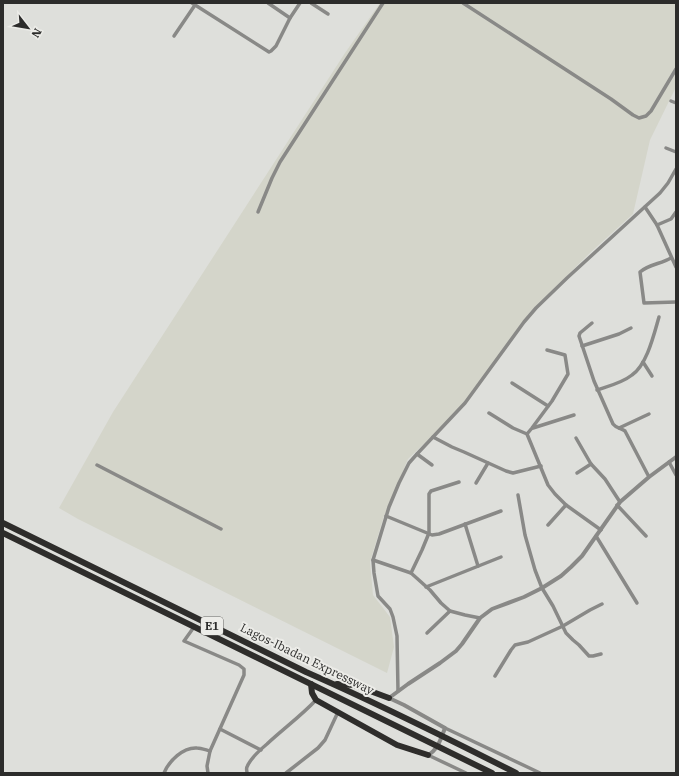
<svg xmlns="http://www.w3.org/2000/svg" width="679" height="776" viewBox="0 0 679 776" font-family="'IBM Plex Serif',serif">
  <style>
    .built { fill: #d4d5ca }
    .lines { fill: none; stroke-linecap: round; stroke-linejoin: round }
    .minor { stroke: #898987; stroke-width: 3.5 }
    .tertiary { stroke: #898987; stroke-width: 4 }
    .motorway { stroke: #2e2d2b; stroke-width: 6 }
    .labels { text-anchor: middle; stroke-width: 4; stroke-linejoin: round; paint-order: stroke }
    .shield { fill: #ecece8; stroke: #666664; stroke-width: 1 }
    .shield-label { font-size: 11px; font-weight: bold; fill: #2c2c2b }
    .street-label { font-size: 12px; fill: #2c2c2b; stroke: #ecece8 }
  </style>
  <rect width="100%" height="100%" fill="#dedfdb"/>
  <!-- built -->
  <path class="built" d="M 380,3 L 676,3 L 676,87 L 650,140 L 633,214 L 591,252 L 530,312 L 465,401 L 454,415 L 408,459 L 384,516 L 370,562 L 373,595 L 390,617 L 394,647 L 387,673 L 78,519 L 59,508 L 113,412 L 345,53 Z"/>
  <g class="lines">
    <!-- minor -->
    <g class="minor">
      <path d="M 192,3 L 269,52 L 271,51 L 276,46 L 290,18 L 300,3"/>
      <path d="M 268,3 L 290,18"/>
      <path d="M 311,3 L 328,14"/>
      <path d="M 463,3 L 611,99 L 633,115 L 639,118 L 646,116 L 651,111 L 676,69"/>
      <path d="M 174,36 L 195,5"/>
      <path d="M 671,101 L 676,103"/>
      <path d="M 666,148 L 676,152"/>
      <path d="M 645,207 L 657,225 L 676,267"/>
      <path d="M 258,212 L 272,178 L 280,162 L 383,3"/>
      <path d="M 657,225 L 671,219 L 676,212"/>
      <path d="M 671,258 C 661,264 649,264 640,272 L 644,303 L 676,302"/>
      <path d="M 592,323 L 580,333 L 579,336 L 594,381 L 613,424 C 616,428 621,428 625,431 L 649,477"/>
      <path d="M 582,346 L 619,334 L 631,328"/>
      <path d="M 643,362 L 652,376"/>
      <path d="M 512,383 L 548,406"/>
      <path d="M 597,390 C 609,386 622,383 632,375 C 647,365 654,334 659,317"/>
      <path d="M 489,413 L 513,428 L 527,434 L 548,485 L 555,494 L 566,505 L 601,530"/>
      <path d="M 533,428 L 574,415"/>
      <path d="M 619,428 L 649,414"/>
      <path d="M 527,434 L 532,428 L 552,401 L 568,374 L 565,355 L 547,350"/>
      <path d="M 433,437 L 452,447 L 464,452 L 506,471 L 513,473 L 541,466"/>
      <path d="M 576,438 L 591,464 L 605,479 L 620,502"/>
      <path d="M 417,454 L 432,465"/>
      <path d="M 669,462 L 676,475"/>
      <path d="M 97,465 L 221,529"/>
      <path d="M 577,473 L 591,464"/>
      <path d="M 476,483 L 488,463"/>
      <path d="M 518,495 L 525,535 L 535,570 L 542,588 L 553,606 L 566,633 L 573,640 L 579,645 L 589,656 L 593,656 L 601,654"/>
      <path d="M 617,505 L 646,536"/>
      <path d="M 386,516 L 432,535 L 439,534 L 501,511"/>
      <path d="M 465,524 L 478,566"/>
      <path d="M 548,525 L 566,505"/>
      <path d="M 596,536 L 637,603"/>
      <path d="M 373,560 L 411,573 L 430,590 L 441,603 L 450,611 L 465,615 L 480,618"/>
      <path d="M 411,573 L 422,550 L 429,533 L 429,494 L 431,491 L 459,482"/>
      <path d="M 426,587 L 501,557"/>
      <path d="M 194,627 L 184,641 L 239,665 L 244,669 L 244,675 L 210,751 L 207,766 L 208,773"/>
      <path d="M 427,633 L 450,611"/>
      <path d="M 495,676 L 511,650 L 515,645 L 528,642 L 563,626 L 590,610 L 602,604"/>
      <path d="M 398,691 L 397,636 L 393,617 L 390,609 L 378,596 L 374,573 L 373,560 L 389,507 L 399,483 L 409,463 L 417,454 L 465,403 L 524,322 L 536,308 L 567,278 L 660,193 L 668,183 L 676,169"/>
      <path d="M 445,728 L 540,773"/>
      <path d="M 220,729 L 261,750"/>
      <path d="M 428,755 L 466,773"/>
      <path d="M 164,773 C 169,761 183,747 197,748 C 201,748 206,750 210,751"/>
      <path d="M 247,773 C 247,771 246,769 247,767 C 250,759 261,749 267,744 C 283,729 301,716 316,700"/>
      <path d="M 286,773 L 318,748 L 325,740 L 338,712"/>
    </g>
    <!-- tertiary -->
    <path class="tertiary" d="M 428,755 C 438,750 441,738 445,728 L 404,705 L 389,698 L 408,684 L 440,663 L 456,651 L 462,644 L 480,618 L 492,609 L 524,597 L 542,588 L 561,576 L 571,567 L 582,556 L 620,502 L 649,477 L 676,457"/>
    <!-- motorway -->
    <g class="motorway">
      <path d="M 3,523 L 306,672 C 377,703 447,738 516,773"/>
      <path d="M 3,533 L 492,773"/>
      <path d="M 311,684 L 312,693 L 316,700 L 397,745 L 428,755"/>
      <path d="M 337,684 L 354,685 L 389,698"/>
    </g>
  </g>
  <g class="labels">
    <!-- shield labels -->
    <rect class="shield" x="201" y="617" width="22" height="18" rx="3"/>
    <g class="shield-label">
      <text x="212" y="630">E1</text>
    </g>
    <!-- street labels -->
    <g class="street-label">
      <text transform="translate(307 659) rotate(26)" y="4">Lagos-Ibadan Expressway</text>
    </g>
  </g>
  <!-- border -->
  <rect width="679" height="776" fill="none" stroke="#2c2c2b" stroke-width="8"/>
  <!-- north arrow -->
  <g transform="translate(28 28) rotate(121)" stroke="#ecece8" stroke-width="3" paint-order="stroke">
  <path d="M0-3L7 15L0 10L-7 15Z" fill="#2c2c2b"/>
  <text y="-6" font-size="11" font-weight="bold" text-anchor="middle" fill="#2c2c2b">N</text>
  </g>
</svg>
